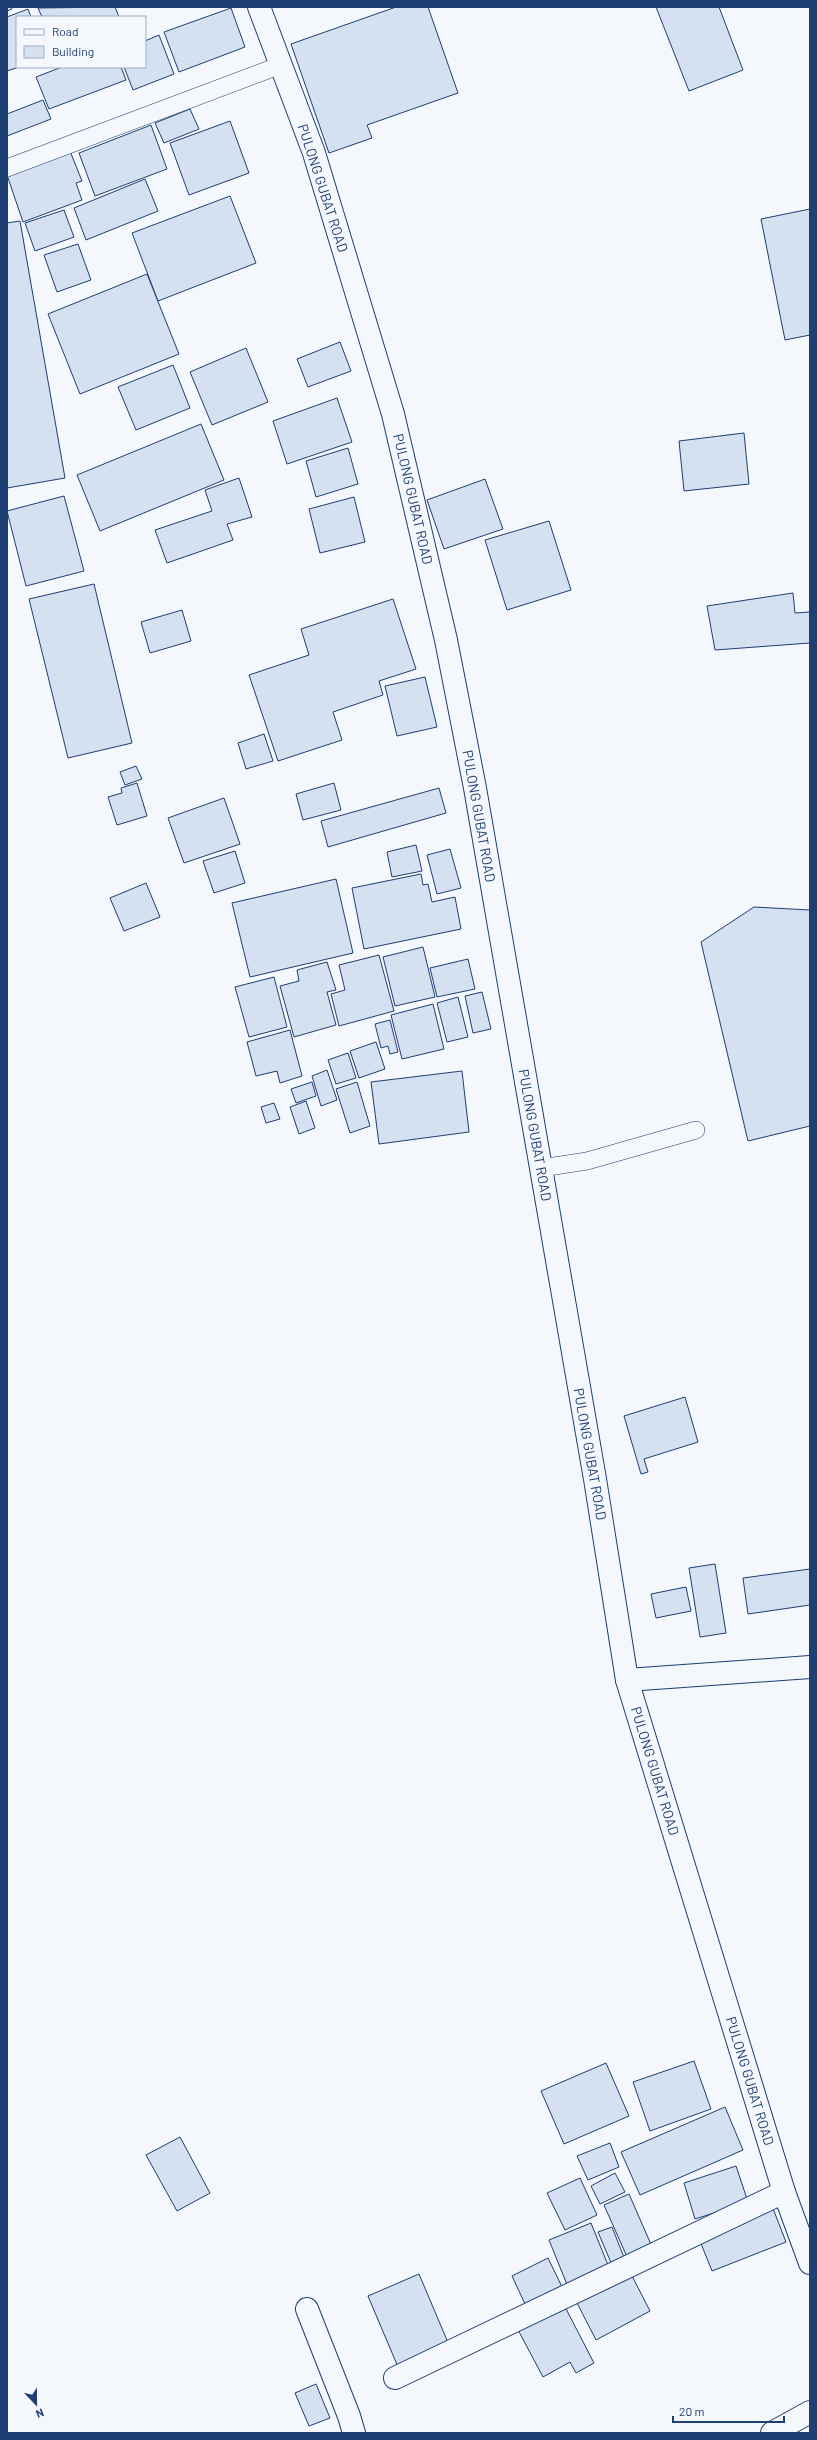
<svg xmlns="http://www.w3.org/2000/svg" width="817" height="2440" viewBox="0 0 817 2440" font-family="Barlow,sans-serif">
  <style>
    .building { fill: #d5e0f0; stroke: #1d3f73 }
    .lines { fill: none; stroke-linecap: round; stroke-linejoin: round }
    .service-casing { stroke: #1d3f73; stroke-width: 18 }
    .minor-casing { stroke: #1d3f73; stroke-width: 24 }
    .secondary-casing { stroke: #1d3f73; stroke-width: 24 }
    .service { stroke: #f4f7fb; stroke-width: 17 }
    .minor { stroke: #f4f7fb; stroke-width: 22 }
    .secondary { stroke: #f4f7fb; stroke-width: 22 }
    .labels { text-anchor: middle; stroke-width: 3; stroke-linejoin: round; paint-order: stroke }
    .street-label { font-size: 14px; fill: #1d3f73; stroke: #f4f7fb }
  </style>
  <rect width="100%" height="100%" fill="#f4f7fb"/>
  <!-- building -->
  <g class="building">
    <path d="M 7,7 L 11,7 L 12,9 L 7,11 Z"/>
    <path d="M 115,7 L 119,17 L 42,17 L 38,8 Z"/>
    <path d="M 396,7 L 428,7 L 458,93 L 367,125 L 372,138 L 329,153 L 291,44 Z"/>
    <path d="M 656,7 L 719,7 L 743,70 L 689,91 Z"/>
    <path d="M 231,8 L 245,47 L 179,72 L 164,32 Z"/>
    <path d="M 28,9 L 31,17 L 17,17 L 17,67 L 19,67 L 7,71 L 7,17 Z"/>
    <path d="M 159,35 L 174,74 L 133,90 L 124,67 L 145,67 L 145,41 Z"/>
    <path d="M 62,67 L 121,67 L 126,80 L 49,109 L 36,77 Z"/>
    <path d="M 43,100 L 51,119 L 7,136 L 7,114 Z"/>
    <path d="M 190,109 L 199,129 L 164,143 L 155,123 Z"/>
    <path d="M 230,121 L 249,173 L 189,195 L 170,143 Z"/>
    <path d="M 151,125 L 167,169 L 95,196 L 79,153 Z"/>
    <path d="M 70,151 L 82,181 L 76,183 L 82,200 L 23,222 L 7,175 Z"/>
    <path d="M 145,179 L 158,211 L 86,240 L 74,208 Z"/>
    <path d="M 230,196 L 256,263 L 158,301 L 132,233 Z"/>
    <path d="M 810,209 L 810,335 L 785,340 L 761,219 Z"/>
    <path d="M 64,210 L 74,237 L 35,251 L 25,223 Z"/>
    <path d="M 20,221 L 65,478 L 7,488 L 7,223 Z"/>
    <path d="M 78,244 L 91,280 L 57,292 L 44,255 Z"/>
    <path d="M 147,274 L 179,354 L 80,394 L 48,314 Z"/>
    <path d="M 340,342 L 351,371 L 308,387 L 297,359 Z"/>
    <path d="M 246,348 L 268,402 L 212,425 L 190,372 Z"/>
    <path d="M 173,365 L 190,408 L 136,430 L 118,387 Z"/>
    <path d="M 337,398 L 352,442 L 287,464 L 273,421 Z"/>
    <path d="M 201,424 L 224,480 L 100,531 L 77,475 Z"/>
    <path d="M 744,433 L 749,484 L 684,491 L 679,441 Z"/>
    <path d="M 348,448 L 358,484 L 316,497 L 306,461 Z"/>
    <path d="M 239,478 L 252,517 L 227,524 L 233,540 L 167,563 L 155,530 L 212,511 L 205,490 Z"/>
    <path d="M 485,479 L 503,529 L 444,549 L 427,500 Z"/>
    <path d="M 64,496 L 84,571 L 26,586 L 7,511 Z"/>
    <path d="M 354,497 L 365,542 L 320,553 L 309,509 Z"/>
    <path d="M 549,521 L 571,590 L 507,610 L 485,540 Z"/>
    <path d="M 94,584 L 132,743 L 68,758 L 29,599 Z"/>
    <path d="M 793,593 L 795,613 L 810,612 L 810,643 L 715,650 L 707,606 Z"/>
    <path d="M 393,599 L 416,669 L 379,681 L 383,695 L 333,712 L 342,740 L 278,761 L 249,675 L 309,655 L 301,629 Z"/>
    <path d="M 182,610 L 191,641 L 150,653 L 141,622 Z"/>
    <path d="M 425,677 L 437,727 L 397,736 L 385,686 Z"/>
    <path d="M 264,734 L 273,761 L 246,769 L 238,743 Z"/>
    <path d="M 136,766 L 142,779 L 125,785 L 120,772 Z"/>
    <path d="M 137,783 L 147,816 L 117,825 L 108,797 L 122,793 L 121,788 Z"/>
    <path d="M 334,783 L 341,810 L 303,820 L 296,794 Z"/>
    <path d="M 439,788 L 446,813 L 328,847 L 321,821 Z"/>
    <path d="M 224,798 L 240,844 L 184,863 L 168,818 Z"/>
    <path d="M 416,845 L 422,871 L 392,877 L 387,852 Z"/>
    <path d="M 450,849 L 461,888 L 437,894 L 427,855 Z"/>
    <path d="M 235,851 L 245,883 L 214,893 L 203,861 Z"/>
    <path d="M 421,874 L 423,885 L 428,884 L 432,902 L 455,897 L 461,929 L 364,949 L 352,888 Z"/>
    <path d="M 336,879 L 353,953 L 250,977 L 232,903 Z"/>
    <path d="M 146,883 L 160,917 L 124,931 L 110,898 Z"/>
    <path d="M 754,907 L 810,910 L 810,1126 L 748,1141 L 701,942 Z"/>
    <path d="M 423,947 L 435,997 L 395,1006 L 383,957 Z"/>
    <path d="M 379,955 L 394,1011 L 339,1026 L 331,994 L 345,990 L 339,965 Z"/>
    <path d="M 468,959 L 475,989 L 437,997 L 430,968 Z"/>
    <path d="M 327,962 L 336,990 L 327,992 L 336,1025 L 294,1037 L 280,986 L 299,981 L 297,970 Z"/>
    <path d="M 274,977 L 287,1027 L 249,1037 L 235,987 Z"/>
    <path d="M 482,992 L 491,1029 L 473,1033 L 465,996 Z"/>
    <path d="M 458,997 L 468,1037 L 447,1042 L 437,1003 Z"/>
    <path d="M 433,1004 L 444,1049 L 402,1059 L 391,1015 Z"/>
    <path d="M 390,1020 L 398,1052 L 390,1054 L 388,1046 L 381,1048 L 375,1024 Z"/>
    <path d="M 290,1030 L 302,1076 L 280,1083 L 277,1071 L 256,1076 L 247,1042 Z"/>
    <path d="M 376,1042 L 385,1069 L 359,1078 L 350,1051 Z"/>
    <path d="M 348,1053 L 356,1078 L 336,1084 L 328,1060 Z"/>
    <path d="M 327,1070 L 337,1100 L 321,1106 L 312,1076 Z"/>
    <path d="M 462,1071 L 469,1132 L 379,1144 L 371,1082 Z"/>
    <path d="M 312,1082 L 316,1096 L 296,1103 L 291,1089 Z"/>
    <path d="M 357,1082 L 370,1126 L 350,1133 L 336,1089 Z"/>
    <path d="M 306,1101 L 315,1128 L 299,1134 L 290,1107 Z"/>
    <path d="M 274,1103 L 280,1119 L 266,1123 L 261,1107 Z"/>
    <path d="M 685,1397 L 698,1442 L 644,1459 L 648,1472 L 641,1474 L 624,1416 Z"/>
    <path d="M 715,1564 L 726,1633 L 700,1637 L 689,1568 Z"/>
    <path d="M 810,1569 L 810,1605 L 748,1614 L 743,1578 Z"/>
    <path d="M 686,1587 L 691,1611 L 656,1618 L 651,1594 Z"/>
    <path d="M 694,2061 L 711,2109 L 650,2131 L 633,2082 Z"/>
    <path d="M 606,2063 L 629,2116 L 564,2144 L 541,2091 Z"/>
    <path d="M 725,2107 L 743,2150 L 640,2195 L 621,2152 Z"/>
    <path d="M 180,2137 L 210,2193 L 177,2211 L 146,2155 Z"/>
    <path d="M 610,2143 L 619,2167 L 588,2180 L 577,2156 Z"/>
    <path d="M 736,2166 L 748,2202 L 695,2219 L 684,2183 Z"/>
    <path d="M 615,2173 L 625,2192 L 600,2204 L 591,2186 Z"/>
    <path d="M 580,2178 L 597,2215 L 565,2230 L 547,2193 Z"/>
    <path d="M 629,2194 L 653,2249 L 628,2259 L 604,2205 Z"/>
    <path d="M 772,2206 L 786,2242 L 712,2271 L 698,2236 Z"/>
    <path d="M 591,2223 L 610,2270 L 568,2287 L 549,2240 Z"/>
    <path d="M 612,2227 L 625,2260 L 612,2265 L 598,2232 Z"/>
    <path d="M 548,2258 L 563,2289 L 526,2306 L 512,2276 Z"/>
    <path d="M 630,2272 L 650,2311 L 596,2340 L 576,2301 Z"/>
    <path d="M 419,2274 L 449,2345 L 398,2367 L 368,2296 Z"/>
    <path d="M 563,2303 L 594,2363 L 576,2373 L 570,2362 L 543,2377 L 517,2328 Z"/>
    <path d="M 316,2384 L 330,2418 L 309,2426 L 295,2393 Z"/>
  </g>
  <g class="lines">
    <!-- service casing -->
    <g class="service-casing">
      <g id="service">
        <path d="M 7,168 L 281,65"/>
        <path d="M 541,1168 L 587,1161 L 696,1130"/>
      </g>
    </g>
    <!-- minor casing -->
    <g class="minor-casing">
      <g id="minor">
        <path d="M 307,2309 L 349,2416 L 354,2433"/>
        <path d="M 395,2378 L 784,2192"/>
        <path d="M 772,2433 L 810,2412"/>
      </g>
    </g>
    <!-- secondary casing -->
    <g class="secondary-casing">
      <g id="secondary">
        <path d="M 259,7 L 314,153 L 393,414 L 446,640 L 475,788 L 595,1479 L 627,1680 L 784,2192 L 810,2263"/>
        <path d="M 627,1680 L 810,1667"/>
      </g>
    </g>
    <!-- service -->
    <use href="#service" class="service"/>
    <!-- minor -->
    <use href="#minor" class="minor"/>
    <!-- secondary -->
    <use href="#secondary" class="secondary"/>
  </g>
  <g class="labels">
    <!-- street labels -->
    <g class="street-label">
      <text transform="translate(323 188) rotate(72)" y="5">PULONG GUBAT ROAD</text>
      <text transform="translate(413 499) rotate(77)" y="5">PULONG GUBAT ROAD</text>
      <text transform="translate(479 816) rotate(80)" y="5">PULONG GUBAT ROAD</text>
      <text transform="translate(535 1135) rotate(80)" y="5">PULONG GUBAT ROAD</text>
      <text transform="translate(590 1454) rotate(80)" y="5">PULONG GUBAT ROAD</text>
      <text transform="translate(655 1771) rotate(73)" y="5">PULONG GUBAT ROAD</text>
      <text transform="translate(750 2081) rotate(73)" y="5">PULONG GUBAT ROAD</text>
    </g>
  </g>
  <!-- border -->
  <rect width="817" height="2440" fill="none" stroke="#1d3f73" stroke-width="16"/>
  <!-- legend -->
  <rect x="16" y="16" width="130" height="52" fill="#f4f7fb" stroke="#9eadc5"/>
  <rect x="24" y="29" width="20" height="6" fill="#f4f7fb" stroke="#9eadc5"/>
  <text x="52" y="36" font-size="12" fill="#1d3f73">Road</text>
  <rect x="24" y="46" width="20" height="12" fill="#d5e0f0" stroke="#9eadc5"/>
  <text x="52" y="56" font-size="12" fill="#1d3f73">Building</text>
  <!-- north arrow -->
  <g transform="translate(36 2404) rotate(158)" stroke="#f4f7fb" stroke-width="3" paint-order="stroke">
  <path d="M0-3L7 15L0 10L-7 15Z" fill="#1d3f73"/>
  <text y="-6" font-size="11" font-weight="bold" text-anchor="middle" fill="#1d3f73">N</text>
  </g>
  <!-- scale -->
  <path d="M673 2416v6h111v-6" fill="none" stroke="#1d3f73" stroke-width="2"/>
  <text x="679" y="2416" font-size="12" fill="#1d3f73" stroke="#f4f7fb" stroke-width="3" paint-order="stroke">20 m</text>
</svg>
